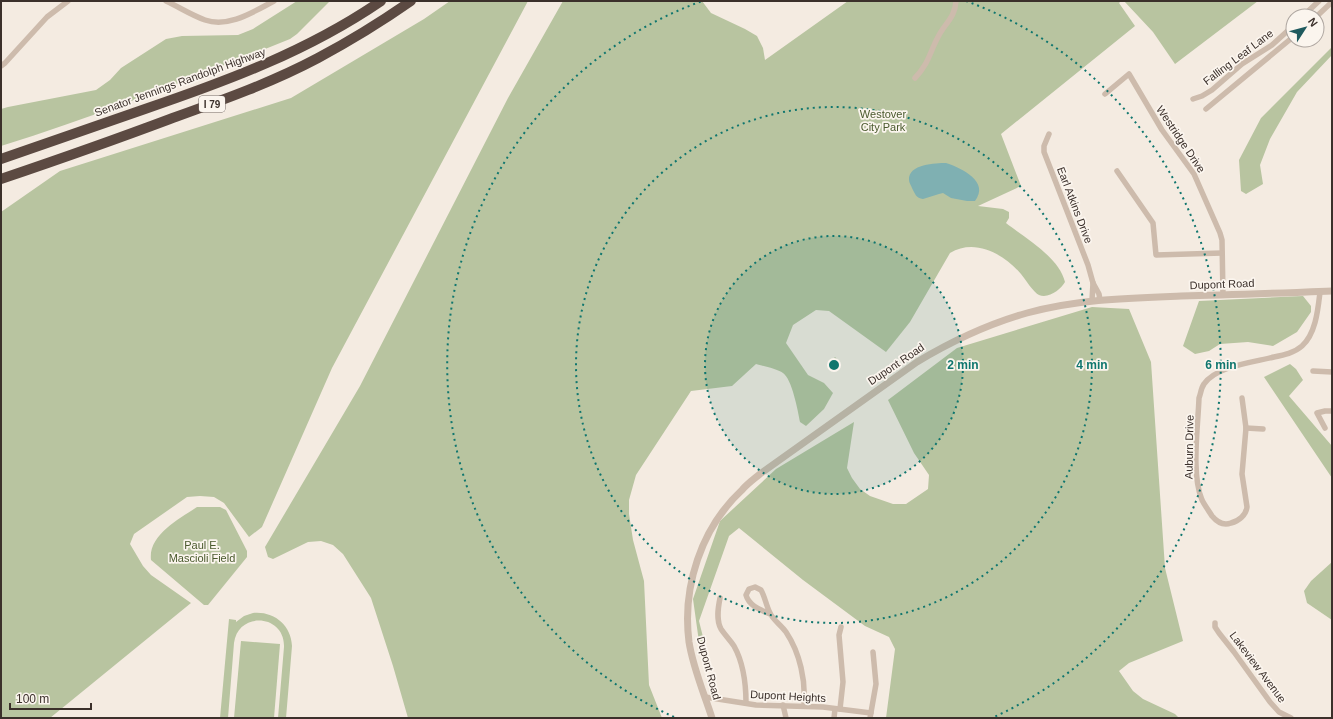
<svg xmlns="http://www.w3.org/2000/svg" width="1333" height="719" viewBox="0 0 1333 719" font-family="Arial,sans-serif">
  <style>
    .green { fill: #b8c4a0 }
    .water { fill: #7fb0b2 }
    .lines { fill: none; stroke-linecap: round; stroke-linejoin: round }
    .minor { stroke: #cdbbac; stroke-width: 5.5 }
    .tertiary { stroke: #cdbbac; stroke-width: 7 }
    .motorway { stroke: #5c4a42; stroke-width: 10 }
    .ring { fill: none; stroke: #0f766e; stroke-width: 2; stroke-dasharray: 2 4 }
    .labels { text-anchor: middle; stroke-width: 3.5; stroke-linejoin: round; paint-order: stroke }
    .shield { fill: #fbf5ee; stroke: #756b66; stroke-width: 1 }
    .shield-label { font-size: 10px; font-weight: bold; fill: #3b302b }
    .street-label { font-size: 11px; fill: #3b302b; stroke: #fbf5ee }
    .park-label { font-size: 11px; fill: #4a5a2e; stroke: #fbf5ee }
    .centre { fill: #0f766e; stroke: #fbf5ee; stroke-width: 2 }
    .ring-label { font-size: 12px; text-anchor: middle; font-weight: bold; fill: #0f766e; stroke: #fbf5ee; stroke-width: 3.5; stroke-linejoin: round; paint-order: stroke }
  </style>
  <rect width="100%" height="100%" fill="#f4ebe1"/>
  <!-- green -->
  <g class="green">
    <path d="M 297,1 L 330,1 L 297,34 L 290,39 C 195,77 99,116 1,146 L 1,109 L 8,107 L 96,90 L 110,80 L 121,68 L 166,39 L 182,36 L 238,35 L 253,29 Z"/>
    <path d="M 450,1 L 528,1 L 332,368 L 262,527 L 249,537 L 224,503 L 214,497 L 200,496 L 187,497 L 134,534 L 130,544 L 143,566 L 151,575 L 191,603 L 50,718 L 1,718 L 1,212 L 60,171 L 291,98 L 424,19 Z"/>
    <path d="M 563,1 L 702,1 L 711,13 L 745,29 L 757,36 L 763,48 L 765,60 L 848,1 L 1121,1 L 1119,3 L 1135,26 L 1001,134 L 1021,186 L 978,206 L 1003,209 L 1009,212 L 1009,218 L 1006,223 C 1025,238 1059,257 1065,282 C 1061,289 1049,299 1039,295 C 1034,293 1025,279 1021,274 C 1004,254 975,238 950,253 L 910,322 L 886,352 L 829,311 L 816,310 L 793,325 L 786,343 L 808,375 L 824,383 L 833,393 L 824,409 L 806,426 L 800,422 C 798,411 792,379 783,373 C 777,369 763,366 756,364 L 732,386 L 691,391 L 636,475 L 629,500 L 629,514 L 633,540 L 644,581 L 649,685 L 662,718 L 408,718 L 393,666 L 371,598 L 343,554 L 333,545 L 321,541 L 308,542 L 273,559 L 268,557 L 265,547 L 360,386 L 508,98 Z"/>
    <path d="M 1124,1 L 1258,1 L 1175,64 L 1153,32 Z"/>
    <path d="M 1332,47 L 1332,55 L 1297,92 L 1270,139 L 1260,165 L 1263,184 L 1246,194 L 1241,191 L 1239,160 L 1261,118 Z"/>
    <path d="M 1303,296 L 1311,306 L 1311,312 L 1297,332 L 1273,346 L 1248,342 L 1220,344 L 1209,351 L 1195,354 L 1183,346 L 1199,301 Z"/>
    <path d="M 1092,307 L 1129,309 L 1151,362 L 1165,568 L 1183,641 L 1129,663 L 1119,671 L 1133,691 L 1143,699 L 1175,714 L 1179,718 L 886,718 L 895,649 L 889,637 L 865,626 L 803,580 L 739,528 L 729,536 L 699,621 L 706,649 L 700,649 L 693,599 L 720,521 L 776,469 L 854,422 L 847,468 L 852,478 L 860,489 L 870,496 L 893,504 L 906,504 L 928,489 L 929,475 L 914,453 L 888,400 L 957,348 Z"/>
    <path d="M 835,357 L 840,362 L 834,369 L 829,364 Z"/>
    <path d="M 1290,364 L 1296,369 L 1303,380 L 1289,396 L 1332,446 L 1332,478 L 1264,377 Z"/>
    <path d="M 197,507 L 220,507 L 226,510 L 247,551 L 247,557 L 208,605 L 204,605 L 151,560 C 148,535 179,519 197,507 Z"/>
    <path d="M 1332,562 L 1332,620 L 1307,603 L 1304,591 L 1311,581 Z"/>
    <path d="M 253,613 C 274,611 291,625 292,646 L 286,718 L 278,718 L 284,647 C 285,614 238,611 234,643 L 228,718 L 220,718 L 229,619 L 236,620 L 236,622 L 244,616 Z"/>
    <path d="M 241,641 L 280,644 L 274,718 L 234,718 Z"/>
  </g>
  <!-- water -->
  <path class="water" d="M 946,163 C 962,168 990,182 975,201 L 967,201 L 951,198 L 943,193 L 939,194 L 923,199 C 916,198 915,194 912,188 C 911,185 909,183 909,180 C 908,164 936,163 946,163 Z"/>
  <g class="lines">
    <!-- minor -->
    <g class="minor">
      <path d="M 166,1 C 179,7 191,15 205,20 C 229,28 253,12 274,1"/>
      <path d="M 1303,16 L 1319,1"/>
      <path d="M 1317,16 L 1332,2"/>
      <path d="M 1,66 L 5,63 L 47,17 L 68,1"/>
      <path d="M 915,78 C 929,63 929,54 938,37 C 945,23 955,18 956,1"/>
      <path d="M 1105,94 L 1129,74 L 1162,130 L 1194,174 L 1220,233 L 1222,240 L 1223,295"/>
      <path d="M 1193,99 L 1202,96 L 1212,90 L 1242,64 L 1272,45 L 1293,26"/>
      <path d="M 1206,109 L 1293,37"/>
      <path d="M 1049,134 L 1044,146 L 1044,152 L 1088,265 L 1093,283 L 1099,294 L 1100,300"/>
      <path d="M 1117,171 L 1153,223 L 1156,255 L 1222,253"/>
      <path d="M 1092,300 L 1093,283"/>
      <path d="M 1313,371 L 1332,372"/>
      <path d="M 1242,398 L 1246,428 L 1242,474 L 1247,507 C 1246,515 1239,521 1231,523 C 1223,526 1217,522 1212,516 C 1209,511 1205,506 1202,500 C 1191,474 1198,427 1199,398 C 1201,393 1201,388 1204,384 C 1216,366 1255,362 1274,357 C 1284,355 1294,353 1302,346 C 1316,333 1318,309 1320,292"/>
      <path d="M 1246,428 L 1263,429"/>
      <path d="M 1325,428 L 1317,413 L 1325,411 L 1332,411"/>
      <path d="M 720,598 C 718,608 716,620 721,629 C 725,635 730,640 734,646 C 744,664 746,684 746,703"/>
      <path d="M 770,614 C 761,610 749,606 746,595 L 749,589 L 755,587 L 761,590 C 765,597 766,605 770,613 C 773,620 781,625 786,632 C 800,653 806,681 804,706"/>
      <path d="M 1215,623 L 1215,627 L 1219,633 L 1234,652 L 1270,702 L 1279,712 L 1291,718"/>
      <path d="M 705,697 L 756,705 L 823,707 L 871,713"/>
      <path d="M 783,705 L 786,718"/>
      <path d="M 840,709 L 843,682 L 839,635 L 841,627"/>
      <path d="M 834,718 L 835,709"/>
      <path d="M 870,718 L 876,684 L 873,652"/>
    </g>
    <!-- tertiary -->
    <path class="tertiary" d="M 712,718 C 704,693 693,668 689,642 C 682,587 701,528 742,490 C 747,484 754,479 760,474 L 917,362 C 952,341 988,324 1027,313 C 1078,299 1129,298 1181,296 C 1231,295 1281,293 1332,291"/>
    <!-- motorway -->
    <g class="motorway">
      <path d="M 1,159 C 49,142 97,126 145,109 C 227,81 308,51 381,1"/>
      <path d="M 1,179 C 57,160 114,140 170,119 C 220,101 271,83 318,58 C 350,41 381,22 411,1"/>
    </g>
  </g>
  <!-- distance rings -->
  <circle cx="834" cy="365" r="129" fill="#0f766e" fill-opacity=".12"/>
  <g class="ring">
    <circle cx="834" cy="365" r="129"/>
    <circle cx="834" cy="365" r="258"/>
    <path d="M674 717A387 387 0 0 1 702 1M966 1A387 387 0 0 1 994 717"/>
  </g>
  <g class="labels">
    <!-- shield labels -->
    <rect class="shield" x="199" y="96" width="26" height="16" rx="3"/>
    <g class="shield-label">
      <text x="212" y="108">I 79</text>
    </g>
    <!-- street labels -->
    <g class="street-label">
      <text transform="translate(1238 57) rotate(-37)" y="4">Falling Leaf Lane</text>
      <text transform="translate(180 82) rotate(-20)" y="4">Senator Jennings Randolph Highway</text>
      <text transform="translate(1181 139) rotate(56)" y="4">Westridge Drive</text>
      <text transform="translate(1075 205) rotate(69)" y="4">Earl Atkins Drive</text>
      <text transform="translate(1222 284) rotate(-2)" y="4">Dupont Road</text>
      <text transform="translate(896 364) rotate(-34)" y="4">Dupont Road</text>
      <text transform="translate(1189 447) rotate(-89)" y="4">Auburn Drive</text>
      <text transform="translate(1258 667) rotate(53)" y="4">Lakeview Avenue</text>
      <text transform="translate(709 668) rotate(75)" y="4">Dupont Road</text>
      <text transform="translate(788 696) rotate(3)" y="4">Dupont Heights</text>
    </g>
    <!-- park labels -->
    <g class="park-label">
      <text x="883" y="118">Westover<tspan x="883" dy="13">City Park</tspan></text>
      <text x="202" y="549">Paul E.<tspan x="202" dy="13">Mascioli Field</tspan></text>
    </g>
  </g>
  <circle cx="834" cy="365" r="6" class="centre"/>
  <g class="ring-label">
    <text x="963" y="369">2 min</text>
    <text x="1092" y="369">4 min</text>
    <text x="1221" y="369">6 min</text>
  </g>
  <!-- border -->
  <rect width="1333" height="719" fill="none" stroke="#3b302b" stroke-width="4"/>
  <!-- north arrow -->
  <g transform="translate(1305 28) rotate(54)"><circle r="19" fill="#fbf5ee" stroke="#aea6a0"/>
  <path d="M0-3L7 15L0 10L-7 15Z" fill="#1f5a5e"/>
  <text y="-6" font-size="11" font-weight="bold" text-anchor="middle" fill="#3b302b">N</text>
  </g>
  <!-- scale -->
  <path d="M10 703v6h81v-6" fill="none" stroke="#3b302b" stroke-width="2"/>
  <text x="16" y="703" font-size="12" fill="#3b302b" stroke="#fbf5ee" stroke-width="3" paint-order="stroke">100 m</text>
</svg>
